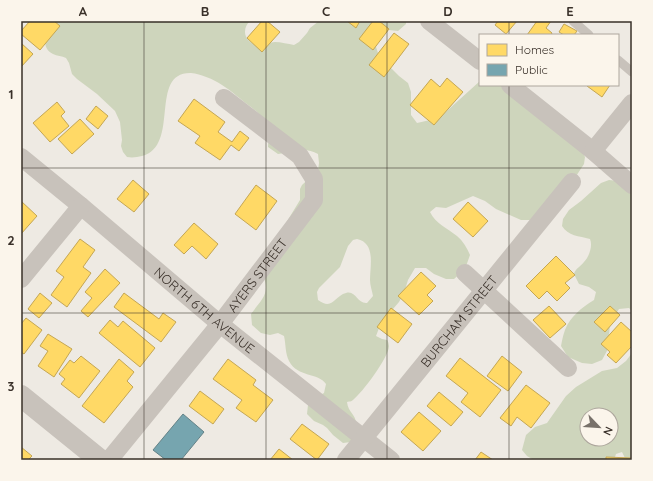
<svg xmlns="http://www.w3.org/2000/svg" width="653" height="481" viewBox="0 0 653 481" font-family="Quicksand,sans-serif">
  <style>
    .green { fill: #ced5bc; fill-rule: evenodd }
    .homes { fill: #ffd966; stroke: #c4a654 }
    .public { fill: #76a5af; stroke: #648287 }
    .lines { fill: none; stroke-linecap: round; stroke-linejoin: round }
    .service { stroke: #c8c2bb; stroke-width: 9 }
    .minor { stroke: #c8c2bb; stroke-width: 18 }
    .tertiary { stroke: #c8c2bb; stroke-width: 22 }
    .grid { fill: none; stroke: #393029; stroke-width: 1; stroke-opacity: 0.55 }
    .labels { text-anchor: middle; stroke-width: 4; stroke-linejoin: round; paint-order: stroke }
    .street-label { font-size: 13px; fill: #393029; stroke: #fbf5eb }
    .neatline { fill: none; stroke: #393029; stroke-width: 1.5 }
    .grid-label { font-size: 13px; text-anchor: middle; font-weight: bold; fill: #393029 }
  </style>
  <rect width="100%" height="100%" fill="#eeeae3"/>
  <!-- green -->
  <g class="green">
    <path d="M 49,21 L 250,21 C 247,24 245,27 245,32 C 245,39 252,45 259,45 C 265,45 270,42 275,42 C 281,42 288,44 294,45 L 299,42 L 307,33 L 310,28 L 319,21 L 406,21 L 406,24 L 398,31 L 389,30 L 378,26 L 374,38 L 376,47 L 379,56 L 399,76 L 408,83 L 411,92 L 411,115 L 417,123 L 439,118 L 480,81 L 480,85 L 515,85 L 582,151 L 585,157 L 584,164 L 567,190 L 530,220 L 521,220 L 496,209 L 485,201 L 473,196 L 446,208 L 436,207 L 430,212 C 436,224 447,228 457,236 C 463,241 467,248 470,255 L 465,269 L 454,279 L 446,279 L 434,274 L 426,268 L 415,268 L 408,280 L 404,293 L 399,302 L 381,323 L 376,336 L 382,339 L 387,340 C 388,340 389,345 389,346 C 389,357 362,393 353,400 C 351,402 350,401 347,402 C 348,412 356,415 356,423 C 357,428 353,436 351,442 L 343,443 L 333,435 L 327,428 L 323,425 L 314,421 L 307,414 L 308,405 L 315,398 L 324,393 L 326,384 C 318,372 298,378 289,361 C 285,353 286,345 284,336 L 278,333 L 270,335 L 261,333 L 252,325 L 251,314 C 260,301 270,295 264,278 L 286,223 L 300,200 L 300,189 L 302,185 L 318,170 L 319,163 L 318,154 C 305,146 292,152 278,154 L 268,147 C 268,143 269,138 268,135 C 267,130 262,119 260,115 C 258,112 253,109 251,107 C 241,100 232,91 222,85 C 213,79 201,74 191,73 C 148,72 181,146 142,156 C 137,157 133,158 127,157 L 123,152 L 121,146 L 122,140 L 120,122 L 115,111 L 97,94 L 77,79 L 72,74 L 69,63 L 66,58 C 62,56 57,56 53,54 C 40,48 46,32 49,21 ZM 357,239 C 376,243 370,266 370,280 C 370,285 372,291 373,296 L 367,303 C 357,304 356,290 346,293 C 334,296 333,311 318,300 L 317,292 L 319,288 L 340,267 L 348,246 L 353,240 Z"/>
    <path d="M 609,180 L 618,181 L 632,189 L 632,311 L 629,308 L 619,309 L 610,323 L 608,349 L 602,360 L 592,364 L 582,363 L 568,357 L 561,346 C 562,341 563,335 565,330 C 570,317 581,308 594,300 L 596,292 L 589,287 L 579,284 L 574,274 C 575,269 580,267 584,262 C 589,257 593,246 590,239 C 579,236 568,236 562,226 L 563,219 L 569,210 L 581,201 L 601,183 Z"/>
    <path d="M 632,353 L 632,460 L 625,460 L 625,458 L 622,452 L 616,454 L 614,460 L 534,460 L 527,456 L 522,450 L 526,435 L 535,427 L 547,423 L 566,396 L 576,387 L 602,371 L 617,368 L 626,361 ZM 587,415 L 611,415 L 611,439 L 587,439 Z"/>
  </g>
  <!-- homes -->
  <g class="homes">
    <path d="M 30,21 L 54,21 L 60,26 L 40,50 L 21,34 L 21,31 Z"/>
    <path d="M 262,21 L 267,21 L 280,32 L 262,52 L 247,38 Z"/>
    <path d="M 347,21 L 360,21 L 356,28 Z"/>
    <path d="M 373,21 L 379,21 L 389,29 L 373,50 L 359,39 Z"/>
    <path d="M 498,21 L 517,21 L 506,34 L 495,25 Z"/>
    <path d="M 537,21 L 551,21 L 546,28 L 552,33 L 551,35 L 527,35 Z"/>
    <path d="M 564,24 L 577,31 L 574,35 L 564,35 L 559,32 Z"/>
    <path d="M 394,33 L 409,44 L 384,77 L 369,65 Z"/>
    <path d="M 21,43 L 33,54 L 21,67 Z"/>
    <path d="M 447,78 L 463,92 L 434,125 L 410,105 L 431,79 L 440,87 Z"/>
    <path d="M 588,85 L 610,85 L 602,97 L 587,86 Z"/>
    <path d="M 194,99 L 225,122 L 218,132 L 232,142 L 240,131 L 249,138 L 239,151 L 231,145 L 220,160 L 195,143 L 200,136 L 178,121 Z"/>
    <path d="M 57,102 L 65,112 L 61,116 L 69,126 L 50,142 L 33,123 Z"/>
    <path d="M 96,106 L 108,116 L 98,129 L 86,119 Z"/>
    <path d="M 80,119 L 94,134 L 72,154 L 58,139 Z"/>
    <path d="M 133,180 L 149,194 L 134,212 L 117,199 Z"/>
    <path d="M 256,185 L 277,201 L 256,230 L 235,214 Z"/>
    <path d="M 21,201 L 37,216 L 21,234 Z"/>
    <path d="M 468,202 L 488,221 L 473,237 L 453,219 Z"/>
    <path d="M 194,223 L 218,244 L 206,259 L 192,246 L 184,254 L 174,245 Z"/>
    <path d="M 80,239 L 95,250 L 83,267 L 91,273 L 67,307 L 51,295 L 64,277 L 56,271 Z"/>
    <path d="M 556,256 L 575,275 L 565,283 L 570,288 L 557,301 L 547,291 L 539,299 L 526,286 Z"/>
    <path d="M 105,269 L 120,283 L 88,317 L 81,311 L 92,298 L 85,292 Z"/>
    <path d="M 421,272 L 436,286 L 427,295 L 433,301 L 419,315 L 398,296 Z"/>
    <path d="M 40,293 L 52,303 L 39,318 L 28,309 Z"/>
    <path d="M 124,293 L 159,319 L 163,313 L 176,322 L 161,342 L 114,307 Z"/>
    <path d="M 549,306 L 566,324 L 550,338 L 533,320 Z"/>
    <path d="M 610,306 L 620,315 L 605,332 L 594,322 Z"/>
    <path d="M 391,308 L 412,324 L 398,343 L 377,327 Z"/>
    <path d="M 26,318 L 42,330 L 24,354 L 21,352 L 21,324 Z"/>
    <path d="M 110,320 L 118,327 L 123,321 L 155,348 L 140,367 L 99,333 Z"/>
    <path d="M 621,322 L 632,332 L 632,346 L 616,363 L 607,355 L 610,352 L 601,344 Z"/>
    <path d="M 48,334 L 72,349 L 54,377 L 38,366 L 48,351 L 40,346 Z"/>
    <path d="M 81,356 L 100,371 L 79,398 L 61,384 L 65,379 L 59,374 L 70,360 L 74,363 Z"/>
    <path d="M 502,356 L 522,372 L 508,391 L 487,376 Z"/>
    <path d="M 460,358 L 501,390 L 480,417 L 461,402 L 468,393 L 446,376 Z"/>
    <path d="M 119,359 L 134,372 L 127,381 L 133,387 L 104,423 L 82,406 Z"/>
    <path d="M 228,359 L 256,380 L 253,385 L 273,400 L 256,422 L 236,408 L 242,400 L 213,379 Z"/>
    <path d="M 526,385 L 550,403 L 531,428 L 517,417 L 511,426 L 500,418 Z"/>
    <path d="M 200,391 L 224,409 L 213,424 L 189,406 Z"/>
    <path d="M 439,392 L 463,412 L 451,426 L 427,406 Z"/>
    <path d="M 419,412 L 441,431 L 423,451 L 401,432 Z"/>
    <path d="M 302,424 L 329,444 L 317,460 L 290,439 Z"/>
    <path d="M 21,447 L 32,456 L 28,460 L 21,460 Z"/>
    <path d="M 279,449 L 293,460 L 270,460 Z"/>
    <path d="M 481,452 L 493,460 L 475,460 Z"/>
    <path d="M 606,457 L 631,458 L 631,460 L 606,460 Z"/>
  </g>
  <!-- public -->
  <path class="public" d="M 183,414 L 204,432 L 181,460 L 166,460 L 153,450 Z"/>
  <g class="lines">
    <!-- service -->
    <g class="service">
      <path d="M 573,21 L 589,35"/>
      <path d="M 618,60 L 632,72"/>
    </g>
    <!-- minor -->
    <g class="minor">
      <path d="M 429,21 L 480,61"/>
      <path d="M 510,85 L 593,151 L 632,185"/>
      <path d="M 593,151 L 632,103"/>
      <path id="s1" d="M 21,157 L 81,206 L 220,324 L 391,460"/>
      <path d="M 465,273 L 568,368"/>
      <path d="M 21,279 L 81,206"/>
      <path id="s2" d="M 109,460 L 220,324 L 314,200 L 314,179 L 300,156 L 224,98"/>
      <path id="s3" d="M 346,460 L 572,182"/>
    </g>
    <!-- tertiary -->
    <path class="tertiary" d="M 21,396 L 100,460"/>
  </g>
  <!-- grid -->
  <path class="grid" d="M 144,21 L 144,460M 266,21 L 266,460M 387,21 L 387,460M 509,21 L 509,35M 509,85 L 509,460M 21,168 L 632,168M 21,313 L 632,313"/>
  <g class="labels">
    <!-- street labels -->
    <g class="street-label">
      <text dy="5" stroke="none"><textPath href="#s2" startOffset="237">AYERS STREET</textPath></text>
      <text dy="5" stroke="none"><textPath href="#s1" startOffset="239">NORTH 6TH AVENUE</textPath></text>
      <text dy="5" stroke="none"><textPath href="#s3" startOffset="179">BURCHAM STREET</textPath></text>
    </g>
  </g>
  <!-- border -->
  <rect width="653" height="481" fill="none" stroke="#fbf5eb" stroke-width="44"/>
  <!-- legend -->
  <rect x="479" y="34" width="140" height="52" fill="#fbf5eb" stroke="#ada69d"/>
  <rect x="487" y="44" width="20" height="12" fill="#ffd966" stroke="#ada69d"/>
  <text x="515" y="54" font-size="12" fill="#393029">Homes</text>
  <rect x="487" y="64" width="20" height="12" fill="#76a5af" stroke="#ada69d"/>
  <text x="515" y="74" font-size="12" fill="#393029">Public</text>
  <!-- north arrow -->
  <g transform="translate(599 427) rotate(115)"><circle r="19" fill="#fbf5eb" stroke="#ada69d"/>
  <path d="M0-3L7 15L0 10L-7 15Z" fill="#78716a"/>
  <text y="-6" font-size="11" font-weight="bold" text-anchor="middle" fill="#393029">N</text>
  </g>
  <rect x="22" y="22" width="609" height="437" class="neatline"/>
  <g class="grid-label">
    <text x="83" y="16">A</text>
    <text x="205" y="16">B</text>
    <text x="326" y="16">C</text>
    <text x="448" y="16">D</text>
    <text x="570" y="16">E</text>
    <text x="11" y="99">1</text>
    <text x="11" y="245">2</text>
    <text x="11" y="391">3</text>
  </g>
</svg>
